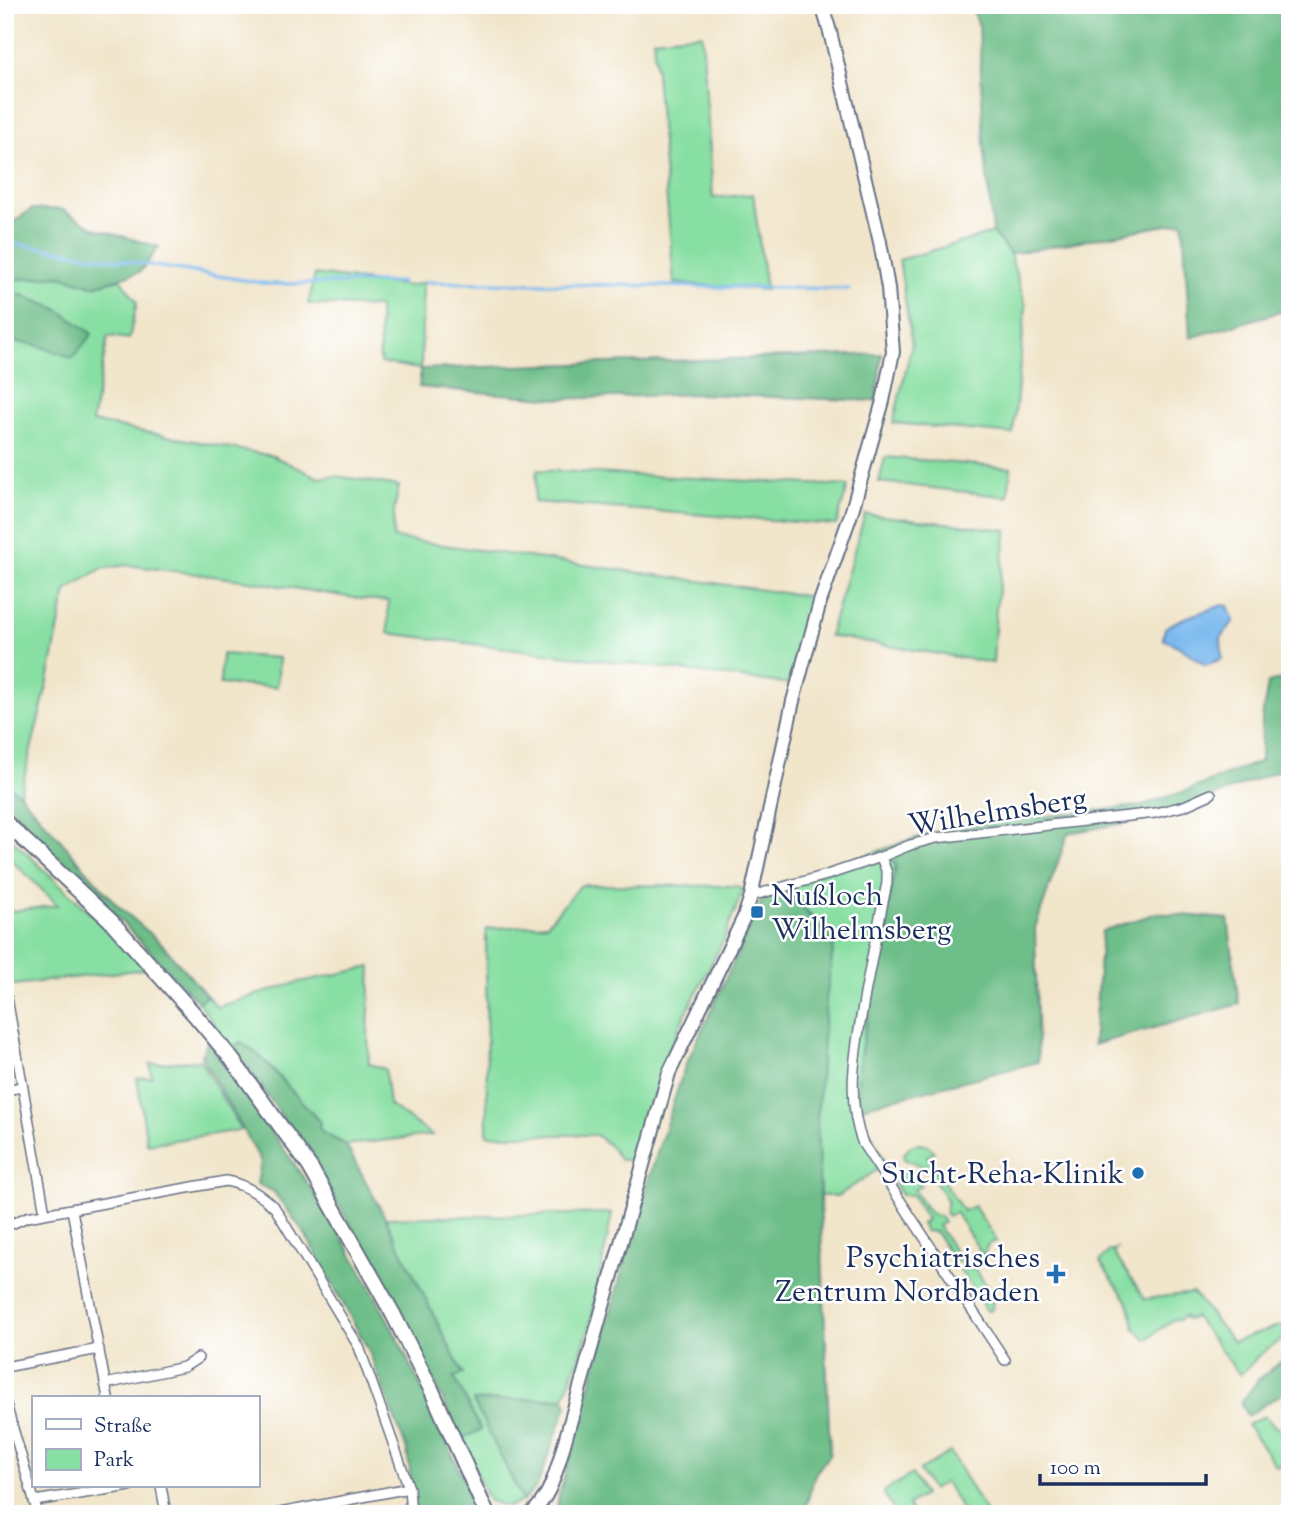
<svg xmlns="http://www.w3.org/2000/svg" width="1295" height="1519" viewBox="0 0 1295 1519" font-family="'Sorts Mill Goudy',serif">
  <style>
    .green { fill: #88dfa3; stroke: #528780; stroke-width: 2 }
    .forest { fill: #6ebe89; stroke: #447674; stroke-width: 2 }
    .water { fill: #7ab9ee; stroke: #4a74a6; stroke-width: 2 }
    .lines { fill: none; stroke-linecap: round; stroke-linejoin: round }
    .stream { stroke: #7ab9ee; stroke-width: 3.5 }
    .minor-casing { stroke: #666f84; stroke-width: 12 }
    .secondary-casing { stroke: #666f84; stroke-width: 16 }
    .primary-casing { stroke: #666f84; stroke-width: 18 }
    .minor { stroke: #fff; stroke-width: 9 }
    .secondary { stroke: #fff; stroke-width: 12 }
    .primary { stroke: #fff; stroke-width: 14 }
    .poi-dot { fill: #1f6fb2; stroke: #fff; stroke-width: 2.5 }
    .labels { text-anchor: middle; stroke-width: 5; stroke-linejoin: round; paint-order: stroke }
    .street-label { font-size: 30px; fill: #1b2f5e; stroke: #fff }
    .poi-label { font-size: 30px; fill: #1b2f5e; stroke: #fff; text-anchor: end }
  </style>
  <rect width="100%" height="100%" fill="#fff"/>
  <filter id="ink" filterUnits="userSpaceOnUse"><feTurbulence type="fractalNoise" baseFrequency=".0143" numOctaves="2"/><feDisplacementMap in="SourceGraphic" scale="14" xChannelSelector="R" yChannelSelector="G"/><feConvolveMatrix kernelMatrix="1 2 1 2 8 2 1 2 1" color-interpolation-filters="sRGB"/></filter>
  <filter id="wash" filterUnits="userSpaceOnUse"><feTurbulence type="fractalNoise" baseFrequency=".00686" numOctaves="4" result="noise"/><feDisplacementMap in="SourceGraphic" scale="28" xChannelSelector="R" yChannelSelector="G"/><feGaussianBlur stdDeviation="1.57" result="paint"/><feColorMatrix in="noise" values="0 0 0 0 0 0 0 0 0 0 0 0 0 0 0 0 0 1.4 0 .05"/><feComposite in="paint" operator="in"/></filter>
  <g filter="url(#wash)">
    <rect width="100%" height="100%" fill="#f1e5ca"/>
    <!-- green -->
    <g class="green">
      <path d="M 702,34 L 713,198 L 753,194 L 766,290 L 674,283 L 653,39 Z"/>
      <path d="M 993,233 L 1010,254 L 1026,306 L 1013,434 L 893,423 L 912,344 L 899,260 Z"/>
      <path d="M 315,274 L 408,286 L 423,283 L 421,369 L 380,363 L 379,307 L 308,304 Z"/>
      <path d="M 61,276 L 93,286 L 120,279 L 137,302 L 129,339 L 108,336 L 92,422 L 273,456 L 319,478 L 336,476 L 399,486 L 394,511 L 393,538 L 813,597 L 789,684 L 388,633 L 388,601 L 361,599 L 243,580 L 127,565 L 101,569 L 66,591 L 48,681 L 20,794 L 5,783 L 5,340 L 36,345 L 73,357 L 59,310 L 6,289 L 5,280 Z"/>
      <path d="M 885,457 L 1011,468 L 1008,497 L 879,482 Z"/>
      <path d="M 537,470 L 848,486 L 836,525 L 534,502 Z"/>
      <path d="M 865,514 L 1007,530 L 996,608 L 993,663 L 829,636 Z"/>
      <path d="M 222,654 L 279,658 L 277,687 L 220,684 Z"/>
      <path d="M 5,833 L 103,925 L 145,969 L 5,986 L 5,912 L 58,905 L 5,854 Z"/>
      <path d="M 879,851 L 896,864 L 858,1067 L 858,1108 L 886,1164 L 838,1196 L 820,1196 C 819,1171 817,1146 817,1121 C 817,1061 825,1002 834,943 L 782,882 L 813,875 Z"/>
      <path d="M 581,885 L 736,886 L 743,890 L 724,939 L 680,1025 L 654,1097 L 635,1160 L 620,1160 L 611,1147 L 596,1135 L 487,1135 L 486,929 L 547,924 Z"/>
      <path d="M 371,967 L 368,1032 L 369,1064 L 385,1069 L 389,1105 L 432,1135 L 346,1145 L 323,1133 L 319,1128 L 320,1122 L 261,1057 L 241,1042 L 232,1047 L 198,1002 L 207,996 L 217,1007 L 295,983 Z"/>
      <path d="M 200,1060 L 241,1130 L 147,1144 L 137,1078 L 152,1077 L 150,1064 Z"/>
      <path d="M 917,1144 C 925,1144 930,1145 934,1152 L 927,1156 L 963,1211 L 974,1206 L 997,1241 L 988,1244 L 981,1263 L 982,1254 L 955,1212 L 948,1216 L 945,1212 L 948,1201 L 925,1167 L 904,1159 L 903,1155 L 911,1146 Z"/>
      <path d="M 906,1170 L 910,1171 L 921,1185 L 914,1190 C 921,1200 927,1216 940,1216 L 944,1222 L 938,1226 L 959,1258 L 969,1260 L 970,1263 L 953,1260 L 936,1232 L 925,1231 L 921,1224 L 927,1219 L 912,1195 L 901,1195 L 895,1185 L 896,1173 Z"/>
      <path d="M 612,1213 L 590,1327 L 564,1398 L 474,1402 L 523,1501 L 508,1507 L 489,1501 L 461,1439 L 467,1402 L 453,1377 L 462,1374 L 385,1218 Z"/>
      <path d="M 1118,1248 L 1113,1252 L 1145,1299 L 1193,1293 L 1233,1342 L 1275,1327 L 1288,1326 L 1288,1335 L 1262,1353 L 1240,1375 L 1195,1317 L 1187,1320 L 1184,1316 L 1179,1320 L 1174,1319 L 1146,1340 L 1135,1329 L 1128,1302 L 1100,1262 L 1108,1252 Z"/>
      <path d="M 959,1268 L 975,1269 C 984,1282 995,1294 992,1310 L 987,1311 Z"/>
      <path d="M 1264,1416 L 1290,1440 L 1290,1459 L 1277,1467 L 1247,1425 Z"/>
      <path d="M 950,1452 L 987,1514 L 965,1514 L 945,1482 L 932,1490 L 919,1471 Z"/>
      <path d="M 912,1474 L 924,1495 L 908,1505 L 913,1514 L 896,1514 L 883,1492 Z"/>
    </g>
    <!-- forest -->
    <g class="forest">
      <path d="M 971,5 L 1290,5 L 1290,309 L 1190,338 L 1183,222 L 1010,254 L 993,233 L 984,146 L 979,26 Z"/>
      <path d="M 32,209 L 61,209 L 95,228 L 159,247 L 140,272 L 93,286 L 61,276 L 5,280 L 5,228 Z"/>
      <path d="M 5,286 L 6,289 L 59,310 L 92,334 L 73,358 L 36,345 L 5,340 Z"/>
      <path d="M 882,354 L 876,401 L 698,394 L 558,399 L 419,387 L 421,369 Z"/>
      <path d="M 1290,677 L 1290,766 L 1197,803 L 1182,813 L 1068,833 L 1035,928 L 1038,1062 L 858,1108 L 858,1067 L 896,865 L 879,851 L 929,833 L 1009,820 L 1139,806 L 1189,790 L 1261,761 L 1262,718 L 1268,683 Z"/>
      <path d="M 5,783 L 20,794 L 117,905 L 161,943 L 207,996 L 198,1002 L 118,918 L 5,812 Z"/>
      <path d="M 789,893 L 834,943 L 826,1000 L 817,1120 L 830,1454 L 815,1474 L 804,1514 L 556,1514 L 559,1495 L 643,1197 L 684,1069 L 763,898 Z"/>
      <path d="M 1157,913 L 1228,919 L 1239,1004 L 1093,1045 L 1102,931 Z"/>
      <path d="M 208,1041 C 251,1106 300,1167 340,1234 C 394,1323 436,1418 479,1514 L 415,1514 L 407,1450 L 368,1349 L 305,1234 L 273,1191 L 257,1184 L 261,1161 L 201,1056 Z"/>
      <path d="M 241,1042 L 261,1057 L 320,1122 L 319,1128 L 323,1133 L 346,1145 L 386,1219 L 463,1374 L 454,1377 L 481,1430 L 461,1439 C 398,1301 324,1168 232,1047 Z"/>
      <path d="M 1290,1354 L 1290,1388 L 1247,1416 L 1241,1403 L 1258,1380 Z"/>
      <path d="M 564,1398 L 567,1405 L 537,1486 L 523,1501 L 473,1401 Z"/>
    </g>
    <!-- water -->
    <path class="water" d="M 1222,605 L 1228,606 L 1234,621 L 1221,637 L 1222,659 L 1205,665 L 1178,646 L 1163,639 L 1165,628 C 1182,616 1203,613 1222,605 Z"/>
    <g class="lines">
      <!-- stream -->
      <g class="stream">
        <path d="M 5,242 L 269,284 L 402,282"/>
        <path d="M 425,282 L 849,289"/>
      </g>
    </g>
  </g>
  <g filter="url(#ink)">
    <g class="lines">
      <!-- minor casing -->
      <g class="minor-casing">
        <g id="minor">
          <path d="M 881,857 L 887,873 L 887,883 C 879,920 872,957 865,994 C 857,1043 844,1096 863,1144 L 1005,1360"/>
          <path d="M 751,896 L 827,875 L 881,857 L 910,845 L 936,838 L 1155,813 L 1184,806 L 1211,794"/>
          <path d="M 7,998 L 45,1213"/>
          <path d="M 5,1058 L 17,1056"/>
          <path d="M 5,1090 L 22,1087"/>
          <path d="M 72,1210 L 108,1398"/>
          <path d="M 5,1227 L 27,1217 L 226,1181 C 246,1185 260,1194 275,1208 L 359,1347 L 409,1488 L 411,1514"/>
          <path d="M 5,1367 L 99,1349"/>
          <path d="M 105,1384 L 184,1367 L 198,1358"/>
          <path d="M 5,1401 L 38,1514"/>
          <path d="M 161,1486 L 166,1514"/>
          <path d="M 34,1501 L 130,1486"/>
          <path d="M 275,1514 L 409,1488"/>
        </g>
      </g>
      <!-- secondary casing -->
      <g class="secondary-casing">
        <path id="secondary" d="M 531,1514 C 547,1499 553,1482 559,1462 L 669,1073 L 744,917 L 751,896 L 793,701 L 820,602 L 851,514 L 883,401 L 893,352 L 888,288 L 880,242 L 830,32 L 822,5"/>
      </g>
      <!-- primary casing -->
      <g class="primary-casing">
        <path id="primary" d="M 5,822 L 110,920 L 195,1015 L 231,1058 L 310,1167 L 393,1314 L 432,1391 L 487,1514"/>
      </g>
      <!-- minor -->
      <use href="#minor" class="minor"/>
      <!-- secondary -->
      <use href="#secondary" class="secondary"/>
      <!-- primary -->
      <use href="#primary" class="primary"/>
    </g>
  </g>
  <!-- markers -->
  <g class="poi-dot">
    <rect x="750" y="905" width="14" height="14" rx="3.5"/>
    <circle cx="1138" cy="1173" r="7"/>
    <path d="M1052.5 1263.5h7v7h7v7h-7v7h-7v-7h-7v-7h7z"/>
  </g>
  <g class="labels">
    <!-- street labels -->
    <g class="street-label">
      <text transform="translate(997 811) rotate(-9)" y="10">Wilhelmsberg</text>
    </g>
    <!-- poi labels -->
    <g class="poi-label">
      <text x="771" y="905" text-anchor="start">Nußloch<tspan x="771" dy="34">Wilhelmsberg</tspan></text>
      <text x="1124" y="1183">Sucht-Reha-Klinik</text>
      <text x="1040" y="1267">Psychiatrisches<tspan x="1040" dy="34">Zentrum Nordbaden</tspan></text>
    </g>
  </g>
  <!-- margin -->
  <rect width="1295" height="1519" fill="none" stroke="#fff" stroke-width="28"/>
  <!-- legend -->
  <rect x="32" y="1396" width="228" height="91" fill="#ffffff" stroke="#a4acbf" stroke-width="2"/>
  <rect x="46" y="1419" width="35" height="10" fill="#ffffff" stroke="#a4acbf" stroke-width="2"/>
  <text x="94" y="1432" font-size="21" fill="#1b2f5e">Straße</text>
  <rect x="46" y="1449" width="35" height="21" fill="#88dfa3" stroke="#a4acbf" stroke-width="2"/>
  <text x="94" y="1466" font-size="21" fill="#1b2f5e">Park</text>
  <!-- scale -->
  <path d="M1040 1474v10h166v-10" fill="none" stroke="#1b2f5e" stroke-width="3.5"/>
  <text x="1050" y="1474" font-size="21" fill="#1b2f5e" stroke="#ffffff" stroke-width="5" paint-order="stroke">100 m</text>
</svg>
